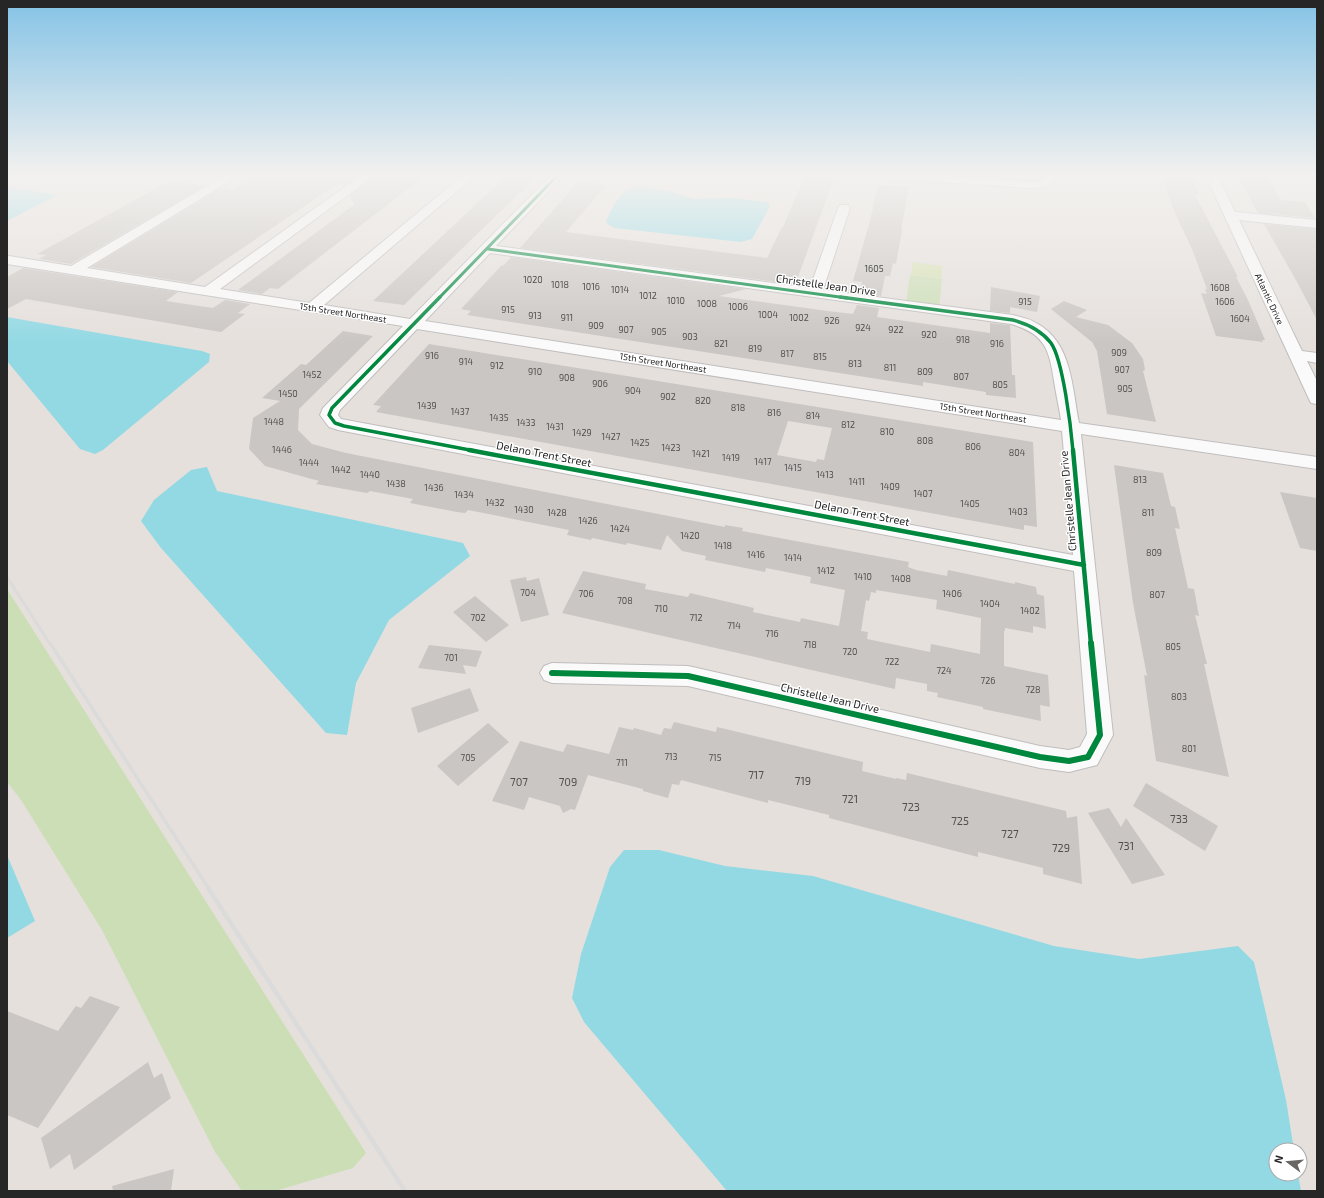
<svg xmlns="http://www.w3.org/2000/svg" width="1324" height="1198" viewBox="0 0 1324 1198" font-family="'Exo 2',sans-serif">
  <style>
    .green { fill: #ccdeb6 }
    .pitch { fill: #d7e2b4 }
    .water { fill: #92d9e4 }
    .building { fill: #cac6c3; fill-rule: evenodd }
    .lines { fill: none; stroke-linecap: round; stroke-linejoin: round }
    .minor-casing { stroke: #bfbdbd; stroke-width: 2 }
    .minor { fill: #fbfafa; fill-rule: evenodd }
    .rail-far2 { stroke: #dcdbdc; stroke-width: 3 }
    .rail-far1 { stroke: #dcdbdc; stroke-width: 3.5 }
    .rail { stroke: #dcdbdc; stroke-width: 4.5 }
    .cycleway-far3-casing { stroke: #fff; stroke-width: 4.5 }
    .cycleway-far2-casing { stroke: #fff; stroke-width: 5.5 }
    .cycleway-far1-casing { stroke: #fff; stroke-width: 7 }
    .cycleway-casing { stroke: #fff; stroke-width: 8 }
    .cycleway-far3 { stroke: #00873e; stroke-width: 3 }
    .cycleway-far2 { stroke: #00873e; stroke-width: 3.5 }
    .cycleway-far1 { stroke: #00873e; stroke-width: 4.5 }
    .cycleway { stroke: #00873e; stroke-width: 6 }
    .labels { text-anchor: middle; stroke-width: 3; stroke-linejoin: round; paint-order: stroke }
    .number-label { font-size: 9px; fill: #51504f }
    .far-street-label { font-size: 9px; fill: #262626; stroke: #fff }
    .street-label { font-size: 11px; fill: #262626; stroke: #fff }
    .near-number-label { font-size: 11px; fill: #51504f }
  </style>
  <rect width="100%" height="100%" fill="#e5e0dc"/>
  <!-- green -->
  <g class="green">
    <path d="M 910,275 L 942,279 L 939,308 L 906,303 Z"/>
    <path d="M 7,589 L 366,1153 L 353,1168 L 275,1191 L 242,1191 L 215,1152 L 102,930 L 21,800 L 7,782 Z"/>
  </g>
  <!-- pitch -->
  <path class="pitch" d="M 913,262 L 942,266 L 941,279 L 911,275 Z"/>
  <!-- water -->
  <g class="water">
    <path d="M 7,187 L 57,195 L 7,221 Z"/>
    <path d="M 645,187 L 672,192 L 694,199 L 730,198 L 767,202 L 770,206 L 752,239 L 741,242 L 615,228 L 609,225 L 606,222 C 610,211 617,198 625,191 C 630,187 638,188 645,187 Z"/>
    <path d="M 7,317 L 202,351 L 210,354 L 209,362 L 103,450 L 95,454 L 80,449 L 7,361 Z"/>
    <path d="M 207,467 L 217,491 L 463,543 L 470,556 L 389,620 L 356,683 L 347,735 L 326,733 L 161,548 L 141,521 L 154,500 L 191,470 Z"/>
    <path d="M 624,850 L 659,850 L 725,866 L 813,876 L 1054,946 L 1139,959 L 1238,946 L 1254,962 L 1286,1100 L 1294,1150 L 1276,1150 L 1276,1174 L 1298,1174 L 1301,1191 L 727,1191 L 584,1022 L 572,998 L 581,954 L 610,867 Z"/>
    <path d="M 7,855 L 35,921 L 7,938 Z"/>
  </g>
  <!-- building -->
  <g class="building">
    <path d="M 255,176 L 357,176 L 343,187 L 340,182 L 191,283 L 91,267 L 221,188 L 233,189 Z"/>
    <path d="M 375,176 L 425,176 L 278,289 L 270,288 L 262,294 L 238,290 L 355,204 L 349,196 Z"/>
    <path d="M 506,176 L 537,176 L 404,305 L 373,301 Z"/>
    <path d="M 1162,176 L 1192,178 L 1199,195 L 1195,195 L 1238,277 L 1236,277 L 1248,300 L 1265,340 L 1262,340 L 1263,342 L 1216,336 L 1201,293 L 1207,294 L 1205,289 L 1207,289 L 1192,249 L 1174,211 Z"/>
    <path d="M 1238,176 L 1267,176 L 1281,200 L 1305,202 L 1315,218 L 1258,213 Z"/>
    <path d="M 804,178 L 833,181 L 798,277 L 777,282 L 520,248 L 579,181 L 606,185 L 566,232 L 767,258 L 782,227 L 783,227 Z"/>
    <path d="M 172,181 L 205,186 L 71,264 L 39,259 L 46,255 L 37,254 L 164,184 L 167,184 Z"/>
    <path d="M 878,185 L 909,187 L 901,230 L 902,230 L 896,264 L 893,263 L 890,276 L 885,276 L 881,296 L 860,293 L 862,282 L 853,281 L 871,217 Z"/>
    <path d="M 1264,224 L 1317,229 L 1317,320 L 1297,282 Z"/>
    <path d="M 511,257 L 746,289 L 719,296 L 828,311 L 853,314 L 857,305 L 879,308 L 877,317 L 990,333 L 990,323 L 1010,325 L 1012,375 L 1015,375 L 1016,398 L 986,395 L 986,392 L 923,382 L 923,386 L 865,377 L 467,315 L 471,311 L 461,309 L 501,266 L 504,265 Z"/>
    <path d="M 23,268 L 178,292 L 166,301 L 213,308 L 225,300 L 250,304 L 238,313 L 245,314 L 221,332 L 26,299 L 7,309 L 7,277 Z"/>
    <path d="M 991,287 L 1040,296 L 1037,312 L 1010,307 L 1010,313 L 990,311 Z"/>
    <path d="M 1064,301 L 1087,310 L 1076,317 L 1108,325 L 1132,343 L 1143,359 L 1145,370 L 1143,371 L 1156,422 L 1107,414 L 1097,351 L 1092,342 L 1051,309 Z"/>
    <path d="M 343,331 L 373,336 L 299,409 L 298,430 L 312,444 L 346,453 L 725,527 L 725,525 L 743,528 L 742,531 L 909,562 L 908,567 L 916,570 L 947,576 L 948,570 L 1015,584 L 1015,582 L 1036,587 L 1037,594 L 1044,596 L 1046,629 L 1033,626 L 1033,633 L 1005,628 L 1005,631 L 1004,631 L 1004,666 L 1048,675 L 1050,707 L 1040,705 L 1041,721 L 983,709 L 983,707 L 937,697 L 938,693 L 927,691 L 927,684 L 896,678 L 895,689 L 562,613 L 583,571 L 646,584 L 645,589 L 688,597 L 690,593 L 754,608 L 753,612 L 800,622 L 801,618 L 839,626 L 845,590 L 810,583 L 811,577 L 766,568 L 765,572 L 705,560 L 706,556 L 682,551 L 667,535 L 661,550 L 627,543 L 626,545 L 592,538 L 591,540 L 567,535 L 569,530 L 468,510 L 465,513 L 457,512 L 410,503 L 413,499 L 370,491 L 367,493 L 316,484 L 319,481 L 265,466 L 249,449 L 253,418 L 280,401 L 262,398 L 301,364 L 306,365 ZM 876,590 L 937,600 L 936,609 L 981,618 L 980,654 L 931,644 L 930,652 L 867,639 L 868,632 L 861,631 L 866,600 L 869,601 L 871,592 L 876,593 Z"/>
    <path d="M 429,344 L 1033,442 L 1037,527 L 1024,525 L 1024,530 L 1018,529 L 376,412 L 381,406 L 373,405 ZM 788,421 L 832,428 L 824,460 L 817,459 L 816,462 L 777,455 Z"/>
    <path d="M 1114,465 L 1163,473 L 1171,506 L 1175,507 L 1180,529 L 1175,528 L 1188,588 L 1194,589 L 1199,616 L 1195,615 L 1207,664 L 1204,664 L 1229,777 L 1156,761 L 1144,675 L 1147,676 L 1133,603 Z"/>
    <path d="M 1280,492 L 1317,498 L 1317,551 L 1300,548 Z"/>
    <path d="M 526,577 L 527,581 L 539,578 L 549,615 L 521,622 L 510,580 Z"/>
    <path d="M 475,596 L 509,625 L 486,642 L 453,612 Z"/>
    <path d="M 429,645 L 482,651 L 476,667 L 463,665 L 466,674 L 418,668 Z"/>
    <path d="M 470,688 L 479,711 L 418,733 L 411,708 Z"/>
    <path d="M 674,722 L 716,732 L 717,727 L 863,762 L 862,771 L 896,779 L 896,778 L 906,780 L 907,773 L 1066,811 L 1067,818 L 1077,816 L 1082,884 L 1043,874 L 1043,868 L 978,852 L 978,857 L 829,818 L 829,815 L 768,800 L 768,803 L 681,780 L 679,785 L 672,784 L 668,798 L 643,791 L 643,789 L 588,775 L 575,810 L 571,809 L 563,813 L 560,806 L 529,797 L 524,810 L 492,801 L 520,741 L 563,752 L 567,744 L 609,754 L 619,727 L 633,730 L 634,728 L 661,735 L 664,728 L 671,729 Z"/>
    <path d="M 488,723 L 509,742 L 458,786 L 437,766 Z"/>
    <path d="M 1146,783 L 1218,826 L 1205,851 L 1133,806 Z"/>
    <path d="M 1109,808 L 1121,827 L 1126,818 L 1165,875 L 1132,884 L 1088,813 Z"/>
    <path d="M 90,996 L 120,1007 L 38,1128 L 7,1115 L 7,1011 L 58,1031 L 76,1006 L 81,1008 Z"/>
    <path d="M 148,1062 L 154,1078 L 162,1073 L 171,1098 L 74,1170 L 70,1154 L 50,1169 L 41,1138 Z"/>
    <path d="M 174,1169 L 171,1191 L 113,1191 L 112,1186 Z"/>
  </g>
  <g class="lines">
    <!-- minor casing -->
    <g class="minor-casing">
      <g id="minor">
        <path d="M 224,176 L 238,176 L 87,268 L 205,287 L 360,176 L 374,176 L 220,289 L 309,303 L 462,176 L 475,176 L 324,305 L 410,319 L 550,176 L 563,176 L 496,246 L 810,288 L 838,208 L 840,205 L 848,205 L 850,208 L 823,290 L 1013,315 C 1020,317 1030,319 1036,323 C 1072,342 1072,387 1079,423 L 1317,457 L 1317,469 L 1081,434 L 1113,735 L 1097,765 L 1069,772 L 1040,768 L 688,686 L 552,683 L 544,680 L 540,673 L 544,666 L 552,663 L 688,666 L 1040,746 L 1069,750 L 1080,747 L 1087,734 L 1074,571 L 338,430 L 329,427 L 320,415 L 323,408 L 403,326 L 7,264 L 7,256 L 9,256 L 71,266 ZM 490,253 L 1011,324 C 1045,334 1049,349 1054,381 C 1056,394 1059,407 1061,420 L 425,321 ZM 417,329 L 1062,431 L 1073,555 L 341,419 L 338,415 L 340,410 Z"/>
        <path d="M 888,176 L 947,176 L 1029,182 L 1038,182 L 1044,177 L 1043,176 L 1055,176 L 1056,178 C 1049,188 1040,188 1029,188 L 894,179 Z"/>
        <path d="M 1206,176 L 1218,176 L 1235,212 L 1317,220 L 1317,228 L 1239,220 L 1302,351 L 1317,353 L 1317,363 L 1307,361 L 1317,381 L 1317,404 L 1311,403 L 1309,399 Z"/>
      </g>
    </g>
    <!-- minor -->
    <use href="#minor" class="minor"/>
    <!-- rail-far2 -->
    <path class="rail-far2" d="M 7,577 L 50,644"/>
    <!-- rail-far1 -->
    <path class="rail-far1" d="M 50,643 L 209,889"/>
    <!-- rail -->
    <path class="rail" d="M 208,888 L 405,1191"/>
    <!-- cycleway-far3 casing -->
    <g class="cycleway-far3-casing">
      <g id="cycleway-far3">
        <path d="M 488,249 L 847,298"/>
        <path d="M 439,298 L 557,176"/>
      </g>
    </g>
    <!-- cycleway-far2 casing -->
    <g class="cycleway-far2-casing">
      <g id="cycleway-far2">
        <path d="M 440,297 L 332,408 L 329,415 L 335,423 L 344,426 L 475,451"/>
        <path d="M 840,297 L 1013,320 C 1028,324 1041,330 1051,343 C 1063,360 1071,428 1073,451"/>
      </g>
    </g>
    <!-- cycleway-far1 casing -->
    <g class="cycleway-far1-casing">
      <g id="cycleway-far1">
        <path d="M 469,450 L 1084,565"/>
        <path d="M 1073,450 L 1091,644"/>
      </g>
    </g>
    <!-- cycleway casing -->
    <g class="cycleway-casing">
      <path id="cycleway" d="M 552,673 L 688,676 L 1040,757 L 1069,761 L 1088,757 L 1100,735 L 1091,643"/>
    </g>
    <!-- cycleway-far3 -->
    <use href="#cycleway-far3" class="cycleway-far3"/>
    <!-- cycleway-far2 -->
    <use href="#cycleway-far2" class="cycleway-far2"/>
    <!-- cycleway-far1 -->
    <use href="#cycleway-far1" class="cycleway-far1"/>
    <!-- cycleway -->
    <use href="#cycleway" class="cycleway"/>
  </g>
  <!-- sky -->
  <linearGradient id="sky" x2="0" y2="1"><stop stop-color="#85c3e6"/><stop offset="0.51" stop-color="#f3f1ef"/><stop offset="1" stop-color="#f3f1ef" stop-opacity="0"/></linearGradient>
  <rect width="1324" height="344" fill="url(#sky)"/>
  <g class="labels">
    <!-- number labels -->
    <g class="number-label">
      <text x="874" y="272">1605</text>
      <text x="533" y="283">1020</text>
      <text x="560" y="288">1018</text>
      <text x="591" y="290">1016</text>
      <text x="1220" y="291">1608</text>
      <text x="620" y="293">1014</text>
      <text x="648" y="299">1012</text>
      <text x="676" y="304">1010</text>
      <text x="1025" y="305">915</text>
      <text x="1225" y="305">1606</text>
      <text x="707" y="307">1008</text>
      <text x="738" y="310">1006</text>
      <text x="508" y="313">915</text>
      <text x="768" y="318">1004</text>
      <text x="535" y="319">913</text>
      <text x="567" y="321">911</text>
      <text x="799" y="321">1002</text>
      <text x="1240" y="322">1604</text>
      <text x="832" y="324">926</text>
      <text x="596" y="329">909</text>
      <text x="863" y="331">924</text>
      <text x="626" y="333">907</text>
      <text x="896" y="333">922</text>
      <text x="659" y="335">905</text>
      <text x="929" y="338">920</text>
      <text x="690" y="340">903</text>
      <text x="963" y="343">918</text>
      <text x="721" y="347">821</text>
      <text x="997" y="347">916</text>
      <text x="755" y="352">819</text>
      <text x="1119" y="356">909</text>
      <text x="787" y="357">817</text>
      <text x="432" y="359">916</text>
      <text x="820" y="360">815</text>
      <text x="466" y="365">914</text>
      <text x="855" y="367">813</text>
      <text x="497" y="369">912</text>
      <text x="890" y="371">811</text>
      <text x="1122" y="373">907</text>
      <text x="535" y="375">910</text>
      <text x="925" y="375">809</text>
      <text x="312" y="378">1452</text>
      <text x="961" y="380">807</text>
      <text x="567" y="381">908</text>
      <text x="600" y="387">906</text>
      <text x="1000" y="388">805</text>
      <text x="1125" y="392">905</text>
      <text x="633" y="394">904</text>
      <text x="288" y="397">1450</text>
      <text x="668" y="400">902</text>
      <text x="703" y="404">820</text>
      <text x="427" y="409">1439</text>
      <text x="738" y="411">818</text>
      <text x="460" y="415">1437</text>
      <text x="774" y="416">816</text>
      <text x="813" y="419">814</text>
      <text x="499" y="421">1435</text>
      <text x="274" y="425">1448</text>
      <text x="526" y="426">1433</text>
      <text x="848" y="428">812</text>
      <text x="555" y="430">1431</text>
      <text x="887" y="435">810</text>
      <text x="582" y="436">1429</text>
      <text x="611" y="440">1427</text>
      <text x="925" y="444">808</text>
      <text x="640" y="446">1425</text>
      <text x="973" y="450">806</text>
      <text x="671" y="451">1423</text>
      <text x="282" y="453">1446</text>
      <text x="1017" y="456">804</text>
      <text x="701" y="457">1421</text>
      <text x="731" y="461">1419</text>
      <text x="763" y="465">1417</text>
      <text x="309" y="466">1444</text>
      <text x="793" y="471">1415</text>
      <text x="341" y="473">1442</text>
      <text x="370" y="478">1440</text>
      <text x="825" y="478">1413</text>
      <text x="1140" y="483">813</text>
      <text x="857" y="485">1411</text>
      <text x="396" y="487">1438</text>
      <text x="890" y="490">1409</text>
      <text x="434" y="491">1436</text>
      <text x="923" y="497">1407</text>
      <text x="464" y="498">1434</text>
      <text x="495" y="506">1432</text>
      <text x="970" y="507">1405</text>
      <text x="524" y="513">1430</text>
      <text x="1018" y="515">1403</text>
      <text x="557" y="516">1428</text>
      <text x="1148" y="516">811</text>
      <text x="588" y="524">1426</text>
      <text x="620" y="532">1424</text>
      <text x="690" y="539">1420</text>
      <text x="723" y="549">1418</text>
      <text x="1154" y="556">809</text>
      <text x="756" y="558">1416</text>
      <text x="793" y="561">1414</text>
      <text x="826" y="574">1412</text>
      <text x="863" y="580">1410</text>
      <text x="901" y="582">1408</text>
      <text x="528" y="596">704</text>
      <text x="586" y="597">706</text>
      <text x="952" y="597">1406</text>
      <text x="1157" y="598">807</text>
      <text x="625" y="604">708</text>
      <text x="990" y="607">1404</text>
      <text x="661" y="612">710</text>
      <text x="1030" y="614">1402</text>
      <text x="478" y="621">702</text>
      <text x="696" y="621">712</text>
      <text x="734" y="629">714</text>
      <text x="772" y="637">716</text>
      <text x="810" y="648">718</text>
      <text x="1173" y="650">805</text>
      <text x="850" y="655">720</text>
      <text x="451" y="661">701</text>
      <text x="892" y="665">722</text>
      <text x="944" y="674">724</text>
      <text x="988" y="684">726</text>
      <text x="1033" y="693">728</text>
      <text x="1179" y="700">803</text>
      <text x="1189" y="752">801</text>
      <text x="671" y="760">713</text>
      <text x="468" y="761">705</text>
      <text x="715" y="761">715</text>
      <text x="622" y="766">711</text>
    </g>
    <!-- far-street labels -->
    <g class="far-street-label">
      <text transform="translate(1269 299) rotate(65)" y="3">Atlantic Drive</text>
      <text transform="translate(343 313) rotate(9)" y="3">15th Street Northeast</text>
      <text transform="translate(663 363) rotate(9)" y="3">15th Street Northeast</text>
      <text transform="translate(983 413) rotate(9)" y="3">15th Street Northeast</text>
    </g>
    <!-- street labels -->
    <g class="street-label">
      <text transform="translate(826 285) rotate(8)" y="4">Christelle Jean Drive</text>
      <text transform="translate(544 454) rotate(11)" y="4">Delano Trent Street</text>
      <text transform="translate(1068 501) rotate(-95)" y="4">Christelle Jean Drive</text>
      <text transform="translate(862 513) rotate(11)" y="4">Delano Trent Street</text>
      <text transform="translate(830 698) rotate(13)" y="4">Christelle Jean Drive</text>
    </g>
    <!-- near-number labels -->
    <g class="near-number-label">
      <text x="756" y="779">717</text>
      <text x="803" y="785">719</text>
      <text x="519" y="786">707</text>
      <text x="568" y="786">709</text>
      <text x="850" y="803">721</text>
      <text x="911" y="811">723</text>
      <text x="1179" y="823">733</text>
      <text x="960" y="825">725</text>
      <text x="1010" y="838">727</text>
      <text x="1126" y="850">731</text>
      <text x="1061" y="852">729</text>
    </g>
  </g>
  <!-- border -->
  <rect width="1324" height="1198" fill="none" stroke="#262626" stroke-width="16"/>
  <!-- north arrow -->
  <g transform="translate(1288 1162) rotate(286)"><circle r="19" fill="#ffffff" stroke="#a8a8a8"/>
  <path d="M0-3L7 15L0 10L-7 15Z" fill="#696766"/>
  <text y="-6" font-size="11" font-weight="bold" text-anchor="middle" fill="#262626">N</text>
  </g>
</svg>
